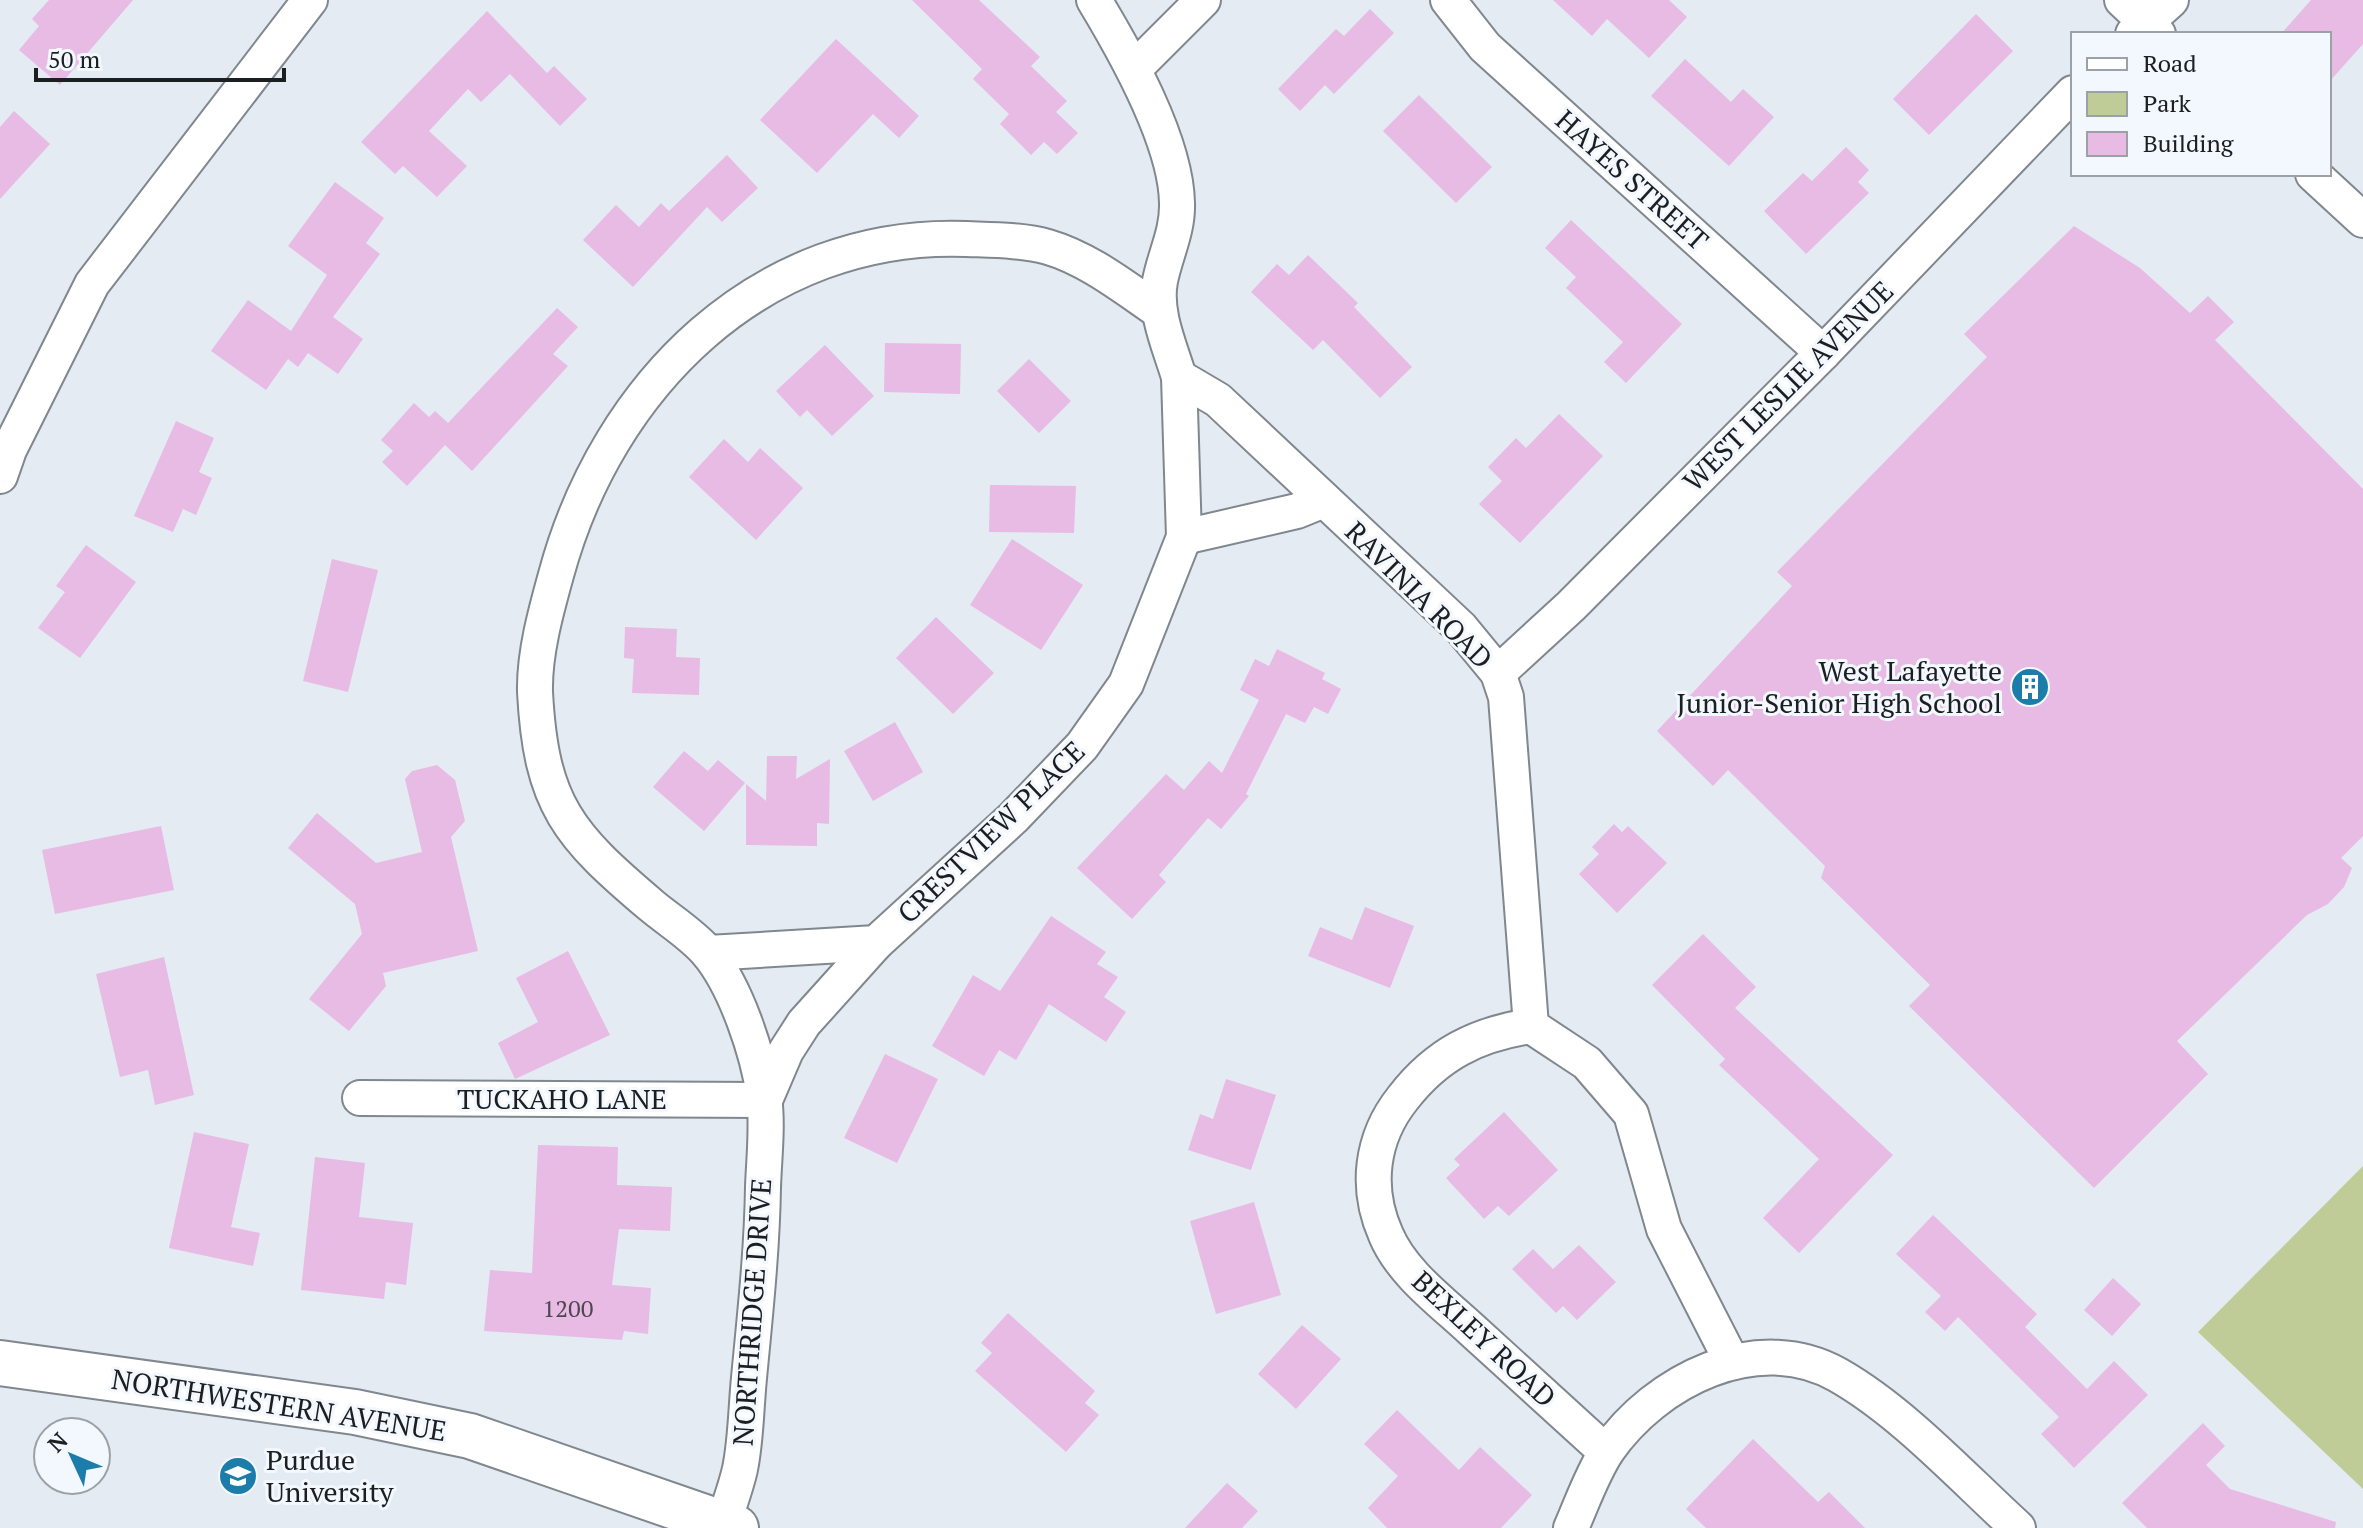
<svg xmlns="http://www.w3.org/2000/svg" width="2363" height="1528" viewBox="0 0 2363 1528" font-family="'PT Serif',serif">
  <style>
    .green { fill: #bfcc98 }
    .building { fill: #e8bbe4 }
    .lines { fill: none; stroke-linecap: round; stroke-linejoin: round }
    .minor-casing { stroke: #80878e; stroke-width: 38 }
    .major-casing { stroke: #80878e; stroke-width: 48 }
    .minor { stroke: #fff; stroke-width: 34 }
    .major { stroke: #fff; stroke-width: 44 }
    .labels { text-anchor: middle; stroke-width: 6; stroke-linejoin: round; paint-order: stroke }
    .number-label { font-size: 24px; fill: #4f4652 }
    .street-label { font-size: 28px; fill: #1c1f22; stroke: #f2f8fe }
    .poi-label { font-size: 28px; fill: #1c1f22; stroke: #f2f8fe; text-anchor: end }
  </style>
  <rect width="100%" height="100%" fill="#e4ebf3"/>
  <!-- green -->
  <path class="green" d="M 2363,1166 L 2363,1489 L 2198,1332 Z"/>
  <!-- building -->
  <g class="building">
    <path d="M 49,0 L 133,0 L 60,85 L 19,50 L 39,26 L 32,19 Z"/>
    <path d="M 912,0 L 979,0 L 1040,57 L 1031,66 L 1067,101 L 1056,112 L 1078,133 L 1057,154 L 1044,142 L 1031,155 L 1000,124 L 1009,114 L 973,79 L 982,69 Z"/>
    <path d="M 1553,0 L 1669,0 L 1687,17 L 1649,58 L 1607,19 L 1592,36 Z"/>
    <path d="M 2311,0 L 2363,0 L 2363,44 L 2329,82 L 2329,34 L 2281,34 Z"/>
    <path d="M 1370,9 L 1394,33 L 1334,94 L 1325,85 L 1300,111 L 1278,89 L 1336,29 L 1344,36 Z"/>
    <path d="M 487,11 L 547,73 L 554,66 L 587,99 L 560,126 L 510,74 L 481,102 L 468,89 L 429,131 L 467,166 L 437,197 L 403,166 L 395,174 L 361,142 Z"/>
    <path d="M 1976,14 L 2013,51 L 1929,135 L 1893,99 Z"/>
    <path d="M 836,39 L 919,116 L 899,138 L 873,114 L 817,173 L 760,120 Z"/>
    <path d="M 1685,59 L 1731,102 L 1743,89 L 1774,117 L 1729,166 L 1651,96 Z"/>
    <path d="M 1419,95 L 1492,167 L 1456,203 L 1383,131 Z"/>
    <path d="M 14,111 L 50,144 L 0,199 L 0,127 Z"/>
    <path d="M 1846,147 L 1869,170 L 1858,182 L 1869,193 L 1806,254 L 1764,211 L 1803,173 L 1812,181 Z"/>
    <path d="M 727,155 L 758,188 L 722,222 L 707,207 L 633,287 L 583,240 L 616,205 L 639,227 L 661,203 L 669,211 Z"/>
    <path d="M 335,182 L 384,218 L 366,243 L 380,254 L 333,317 L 363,339 L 338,374 L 308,353 L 298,367 L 288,359 L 266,390 L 211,351 L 248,300 L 291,331 L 327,275 L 288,246 Z"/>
    <path d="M 1571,220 L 1682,324 L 1626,383 L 1604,362 L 1623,342 L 1566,288 L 1576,277 L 1545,248 Z"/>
    <path d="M 2074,226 L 2140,268 L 2190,313 L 2208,296 L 2234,322 L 2215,340 L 2363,489 L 2363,836 L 2341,858 L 2352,868 L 2344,887 L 2328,904 L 2307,915 L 2177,1041 L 2208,1074 L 2094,1188 L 1909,1006 L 1930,985 L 1821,878 L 1825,866 L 1728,770 L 1713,786 L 1657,731 L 1792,586 L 1777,572 L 1987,357 L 1964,334 Z"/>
    <path d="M 1308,255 L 1358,303 L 1354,307 L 1412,367 L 1380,398 L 1323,340 L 1313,350 L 1251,292 L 1277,264 L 1289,275 Z"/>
    <path d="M 557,308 L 578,327 L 553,354 L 568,366 L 472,471 L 445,445 L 407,486 L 382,462 L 393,451 L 381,440 L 414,403 L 429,417 L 435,411 L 448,423 Z"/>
    <path d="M 885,343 L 961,344 L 960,394 L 884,392 Z"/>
    <path d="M 825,345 L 874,396 L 832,436 L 807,410 L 800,417 L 776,391 Z"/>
    <path d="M 1029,359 L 1071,401 L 1039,433 L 997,391 Z"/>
    <path d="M 1559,414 L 1603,456 L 1520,543 L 1479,504 L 1502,481 L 1488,467 L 1516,438 L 1526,448 Z"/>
    <path d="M 176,421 L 214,438 L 199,472 L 212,478 L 196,515 L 183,509 L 173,532 L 134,516 Z"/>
    <path d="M 724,439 L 748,462 L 760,448 L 803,488 L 756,540 L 689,477 Z"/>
    <path d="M 990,485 L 1076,486 L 1074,533 L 989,532 Z"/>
    <path d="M 1012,539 L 1083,585 L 1041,650 L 970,605 Z"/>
    <path d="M 86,545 L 136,582 L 80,658 L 38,628 L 65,592 L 56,586 Z"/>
    <path d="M 332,559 L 378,570 L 348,692 L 303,681 Z"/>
    <path d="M 936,617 L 994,673 L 953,714 L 896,658 Z"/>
    <path d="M 625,627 L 677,629 L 676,657 L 700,658 L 699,695 L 632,693 L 634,659 L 624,658 Z"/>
    <path d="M 1277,649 L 1325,673 L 1322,679 L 1341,689 L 1328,714 L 1314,707 L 1305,723 L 1286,714 L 1246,794 L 1249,796 L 1221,829 L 1208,818 L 1159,875 L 1166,882 L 1132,919 L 1077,868 L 1166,774 L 1184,790 L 1209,761 L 1222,773 L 1259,700 L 1240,690 L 1255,659 L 1269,666 Z"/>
    <path d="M 895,722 L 923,772 L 873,801 L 844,751 Z"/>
    <path d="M 684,751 L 708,771 L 718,760 L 745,783 L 704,831 L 653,787 Z"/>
    <path d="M 767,756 L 797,756 L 796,779 L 830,759 L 829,824 L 817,823 L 817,846 L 746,845 L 746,784 L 766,801 Z"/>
    <path d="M 437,765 L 455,780 L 465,821 L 451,837 L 478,951 L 383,973 L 386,986 L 349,1031 L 309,999 L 362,934 L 355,904 L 288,848 L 317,813 L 376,863 L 422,852 L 405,779 L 412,771 Z"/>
    <path d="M 1614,824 L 1622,832 L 1628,826 L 1667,863 L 1617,913 L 1579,874 L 1599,854 L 1592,847 Z"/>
    <path d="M 161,826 L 174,890 L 55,914 L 42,850 Z"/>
    <path d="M 1365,907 L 1414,926 L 1390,988 L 1308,956 L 1320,927 L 1352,940 Z"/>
    <path d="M 1051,916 L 1106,952 L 1097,964 L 1118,977 L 1104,997 L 1126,1012 L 1106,1042 L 1049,1004 L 1016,1060 L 999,1050 L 984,1076 L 932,1046 L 973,975 L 1000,991 Z"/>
    <path d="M 1703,934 L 1756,987 L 1735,1008 L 1893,1155 L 1799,1253 L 1763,1218 L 1819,1159 L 1719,1065 L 1725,1059 L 1652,985 Z"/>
    <path d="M 568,951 L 610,1035 L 515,1079 L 498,1043 L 538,1022 L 516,978 Z"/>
    <path d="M 164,957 L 194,1095 L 155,1105 L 148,1070 L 120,1077 L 96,974 Z"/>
    <path d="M 885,1054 L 938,1079 L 897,1163 L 844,1138 Z"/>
    <path d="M 1226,1079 L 1276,1095 L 1251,1170 L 1188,1150 L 1200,1114 L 1213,1119 Z"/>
    <path d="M 1504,1112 L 1558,1170 L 1509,1216 L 1498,1206 L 1484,1219 L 1446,1178 L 1460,1165 L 1454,1159 Z"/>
    <path d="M 194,1132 L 249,1144 L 231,1227 L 260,1233 L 253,1266 L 169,1248 Z"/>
    <path d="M 538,1145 L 618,1147 L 617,1185 L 672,1187 L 670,1231 L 619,1229 L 612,1285 L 651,1288 L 648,1334 L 624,1331 L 622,1340 L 484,1331 L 490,1270 L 532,1273 Z"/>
    <path d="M 315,1157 L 365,1163 L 359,1217 L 413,1223 L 406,1285 L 386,1282 L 384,1299 L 301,1290 Z"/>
    <path d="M 1254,1202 L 1281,1295 L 1216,1314 L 1190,1221 Z"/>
    <path d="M 1933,1215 L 2037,1314 L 2025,1327 L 2087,1389 L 2114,1361 L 2148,1395 L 2074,1468 L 2041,1434 L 2059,1417 L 1958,1317 L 1945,1331 L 1925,1312 L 1941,1296 L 1896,1254 Z"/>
    <path d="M 1579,1245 L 1616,1282 L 1577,1320 L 1563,1306 L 1556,1313 L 1512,1269 L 1533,1249 L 1553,1269 Z"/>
    <path d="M 2113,1278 L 2141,1304 L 2112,1336 L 2084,1310 Z"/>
    <path d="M 1008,1313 L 1095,1391 L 1085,1403 L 1099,1415 L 1066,1452 L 975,1371 L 992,1353 L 981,1343 Z"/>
    <path d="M 1302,1325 L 1341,1359 L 1296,1409 L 1258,1374 Z"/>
    <path d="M 1397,1410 L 1459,1470 L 1480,1447 L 1532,1495 L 1501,1528 L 1387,1528 L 1368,1508 L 1398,1476 L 1364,1444 Z"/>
    <path d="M 2203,1423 L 2225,1446 L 2206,1465 L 2230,1489 L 2336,1522 L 2335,1528 L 2147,1528 L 2122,1503 Z"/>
    <path d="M 1753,1439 L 1818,1502 L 1829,1492 L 1865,1528 L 1706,1528 L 1686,1509 Z"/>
    <path d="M 1227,1483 L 1258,1511 L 1242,1528 L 1185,1528 Z"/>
  </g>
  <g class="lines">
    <!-- minor casing -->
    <g class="minor-casing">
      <g id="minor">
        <path d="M 1094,0 C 1126,53 1176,141 1177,203 C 1178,231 1165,255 1160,281 C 1154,313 1170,347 1179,377 L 1218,400 L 1461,628 L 1498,673 L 1506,697 L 1531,1026 L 1587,1063 L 1631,1114 L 1664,1229 L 1732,1362"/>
        <path d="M 1448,0 L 1485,47 L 1823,353"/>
        <path d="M 2122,0 L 2158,34"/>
        <path d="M 2133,34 L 2171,0"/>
        <path d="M 1135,68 L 1203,0"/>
        <path d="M 2313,174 L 2363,220"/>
        <path d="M 0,476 L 9,450 L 92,284 L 310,0"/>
        <path d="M 1184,537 L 1297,511 L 1324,500"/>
        <path d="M 1498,673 L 1571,606 L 1823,353 L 2073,93"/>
        <path d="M 708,953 L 876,943 L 1013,818 L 1082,746 L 1126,684 L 1184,537 L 1179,377"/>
        <path d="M 1531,1026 C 1477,1034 1437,1054 1403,1098 C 1371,1138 1365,1188 1386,1235 C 1402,1273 1442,1302 1471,1329 C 1516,1370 1561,1411 1606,1452"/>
        <path d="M 360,1098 L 765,1100 L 786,1051 L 804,1023 L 876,943"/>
        <path d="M 724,1522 C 729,1505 736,1487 740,1469 C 746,1440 746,1408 749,1378 C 755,1315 762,1251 763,1187 C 764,1158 768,1125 764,1096 C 758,1053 736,987 708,953 C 693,935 670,921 652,906 C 568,835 541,805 535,692 C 534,654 546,611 556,575 C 607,386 760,231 967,239 C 993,240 1023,240 1048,247 C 1089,259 1125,288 1159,311"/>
        <path d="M 1571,1528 C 1582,1503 1592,1474 1607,1451 C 1655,1381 1757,1329 1838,1375 C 1903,1412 1963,1478 2018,1528"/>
      </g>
    </g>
    <!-- major casing -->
    <g class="major-casing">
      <path id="major" d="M 0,1363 L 355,1412 L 470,1436 L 736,1528"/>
    </g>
    <!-- minor -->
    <use href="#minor" class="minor"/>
    <!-- major -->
    <use href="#major" class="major"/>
  </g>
  <!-- icons -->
  <defs>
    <g id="building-disc" transform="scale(2)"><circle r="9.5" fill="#1d7daa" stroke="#f2f8fe"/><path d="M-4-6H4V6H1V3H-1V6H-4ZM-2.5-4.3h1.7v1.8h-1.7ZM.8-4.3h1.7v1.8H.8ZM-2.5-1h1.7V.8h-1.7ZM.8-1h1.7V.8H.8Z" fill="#fff"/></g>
    <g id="university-disc" transform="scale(2)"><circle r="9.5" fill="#1d7daa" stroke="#f2f8fe"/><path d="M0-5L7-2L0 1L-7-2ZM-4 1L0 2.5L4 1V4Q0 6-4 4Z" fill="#fff"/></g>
  </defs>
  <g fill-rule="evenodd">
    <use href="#building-disc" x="2030" y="687"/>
    <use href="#university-disc" x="238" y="1476"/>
  </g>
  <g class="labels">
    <!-- number labels -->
    <g class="number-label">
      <text x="568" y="1317">1200</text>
    </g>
    <!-- street labels -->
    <g class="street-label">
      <text transform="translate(1632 180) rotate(42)" y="10">HAYES STREET</text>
      <text transform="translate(1788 386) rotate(-45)" y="10">WEST LESLIE AVENUE</text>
      <text transform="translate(1419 595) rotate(45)" y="10">RAVINIA ROAD</text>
      <text transform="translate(991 832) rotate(-44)" y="10">CRESTVIEW PLACE</text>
      <text x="562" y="1109">TUCKAHO LANE</text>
      <text transform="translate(752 1312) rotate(-86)" y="10">NORTHRIDGE DRIVE</text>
      <text transform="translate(1484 1339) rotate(43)" y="10">BEXLEY ROAD</text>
      <text transform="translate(279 1405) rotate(9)" y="10">NORTHWESTERN AVENUE</text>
    </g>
    <!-- poi labels -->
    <g class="poi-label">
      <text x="2002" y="681">West Lafayette<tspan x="2002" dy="32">Junior-Senior High School</tspan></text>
      <text x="266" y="1470" text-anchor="start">Purdue<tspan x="266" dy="32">University</tspan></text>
    </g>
  </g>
  <!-- legend -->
  <rect x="2071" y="32" width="260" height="144" fill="#f2f8fe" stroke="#9ca1a6" stroke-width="2"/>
  <rect x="2087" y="58" width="40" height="12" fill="#ffffff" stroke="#9ca1a6" stroke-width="2"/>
  <text x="2143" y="72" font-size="24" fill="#1c1f22">Road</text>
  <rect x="2087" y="92" width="40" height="24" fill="#bfcc98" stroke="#9ca1a6" stroke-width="2"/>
  <text x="2143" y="112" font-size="24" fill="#1c1f22">Park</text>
  <rect x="2087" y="132" width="40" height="24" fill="#e8bbe4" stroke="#9ca1a6" stroke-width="2"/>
  <text x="2143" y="152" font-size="24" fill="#1c1f22">Building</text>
  <!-- north arrow -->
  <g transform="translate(72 1456) rotate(314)"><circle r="38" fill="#f2f8fe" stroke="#9ca1a6" stroke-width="2"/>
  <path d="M0-6L14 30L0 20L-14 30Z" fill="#1d7daa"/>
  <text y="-12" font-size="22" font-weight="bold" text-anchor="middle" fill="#1c1f22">N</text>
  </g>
  <!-- scale -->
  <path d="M36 68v12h248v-12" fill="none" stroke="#1c1f22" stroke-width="4"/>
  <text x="48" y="68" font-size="24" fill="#1c1f22" stroke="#f2f8fe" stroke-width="6" paint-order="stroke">50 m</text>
</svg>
